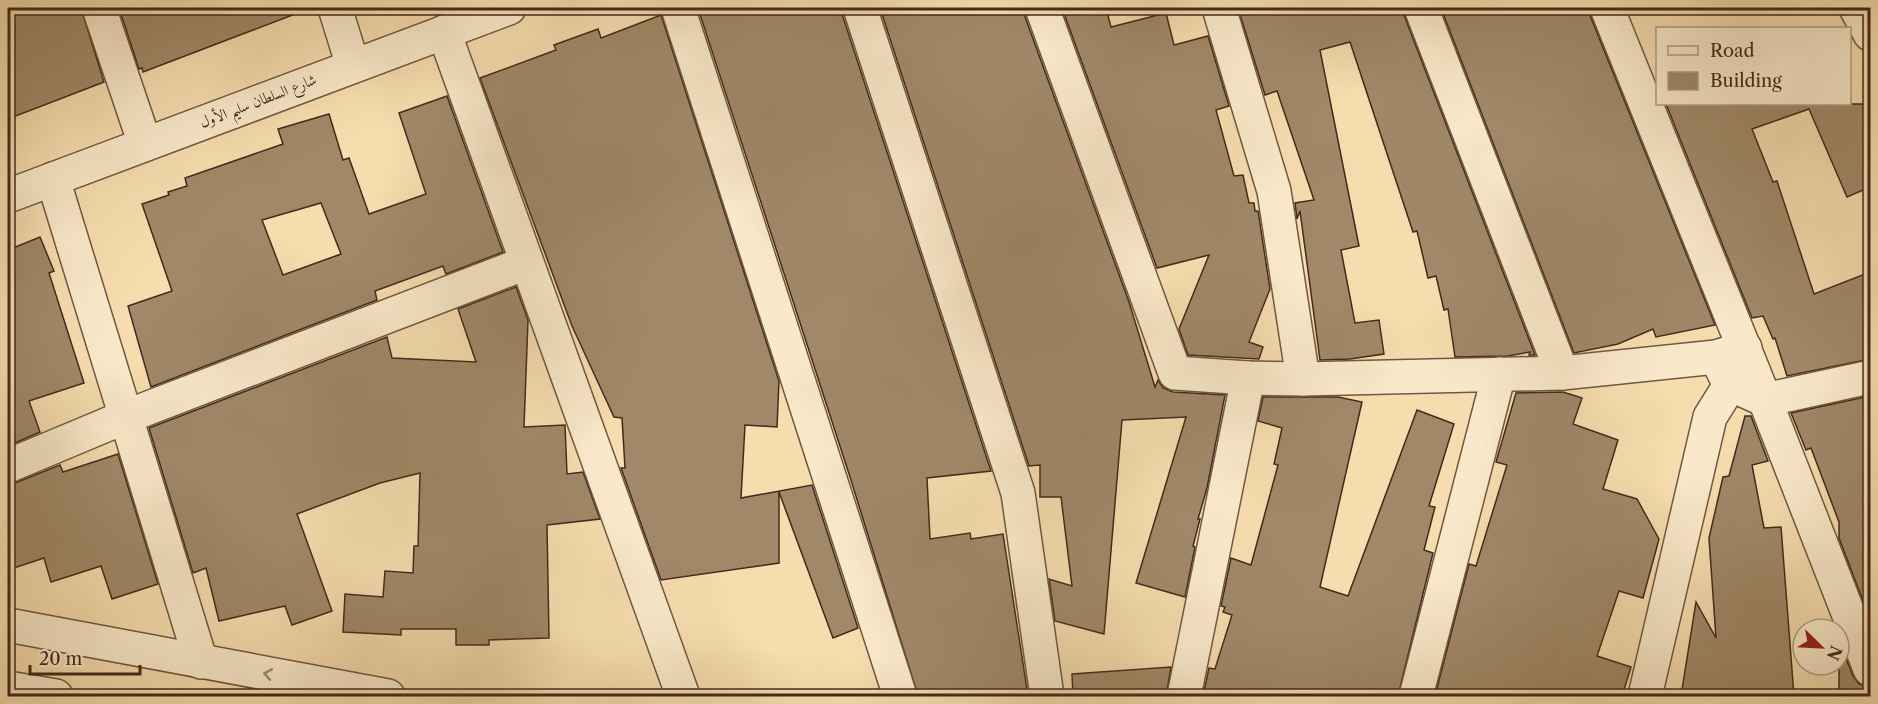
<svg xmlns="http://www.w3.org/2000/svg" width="1878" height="704" viewBox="0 0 1878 704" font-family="'Libre Caslon Text',Amiri,serif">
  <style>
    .building { fill: #a08868; stroke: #422b1d; stroke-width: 1.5; fill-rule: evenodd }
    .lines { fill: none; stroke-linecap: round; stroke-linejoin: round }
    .minor-casing { stroke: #6f5841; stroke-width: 36 }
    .minor { stroke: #f9e9ca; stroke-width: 33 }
    .oneway { stroke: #9e8a74 }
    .labels { text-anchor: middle; stroke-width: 6; stroke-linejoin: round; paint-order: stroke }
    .street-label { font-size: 15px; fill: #422b1d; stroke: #f9e9ca }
  </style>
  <rect width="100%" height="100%" fill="#f6ddae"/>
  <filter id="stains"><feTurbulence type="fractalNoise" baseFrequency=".00333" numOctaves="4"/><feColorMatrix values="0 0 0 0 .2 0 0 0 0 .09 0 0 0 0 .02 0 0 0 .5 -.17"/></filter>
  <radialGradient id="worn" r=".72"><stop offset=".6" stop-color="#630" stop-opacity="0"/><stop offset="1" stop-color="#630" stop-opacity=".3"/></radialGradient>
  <!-- building -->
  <g class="building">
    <path d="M 8,8 L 81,8 L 104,82 L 8,119 Z"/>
    <path d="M 119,8 L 302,8 L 303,11 L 143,72 L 142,68 L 139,69 Z"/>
    <path d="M 698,8 L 842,8 L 842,14 L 991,471 L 927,478 L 930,539 L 970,533 L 971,539 L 1003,534 L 1028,696 L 918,696 L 850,477 Z"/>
    <path d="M 880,8 L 1024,8 L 1024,14 L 1129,302 L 1155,387 L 1158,380 L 1163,388 L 1173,392 L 1225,395 L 1207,488 L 1198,519 L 1200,519 L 1193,546 L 1195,547 L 1185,597 L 1136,583 L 1186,417 L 1122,420 L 1104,634 L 1055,621 L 1049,579 L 1072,586 L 1061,497 L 1040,497 L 1040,465 L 1029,466 Z"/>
    <path d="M 1062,8 L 1106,8 L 1111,27 L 1166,13 L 1174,45 L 1208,36 L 1229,106 L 1216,110 L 1234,176 L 1243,175 L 1249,203 L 1254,203 L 1255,211 L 1258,211 L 1270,289 L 1249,342 L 1263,347 L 1259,359 L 1188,355 L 1179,329 L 1209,255 L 1157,268 Z"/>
    <path d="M 1238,8 L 1403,8 L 1404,15 L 1535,355 L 1529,355 L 1530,352 L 1508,356 L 1455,357 L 1448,309 L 1444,310 L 1436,276 L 1428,278 L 1417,231 L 1413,232 L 1350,42 L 1320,50 L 1359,246 L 1341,250 L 1355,323 L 1379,320 L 1384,354 L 1350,359 L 1320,360 L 1300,211 L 1297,219 L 1295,203 L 1314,200 L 1277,91 L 1265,95 Z"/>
    <path d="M 1441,8 L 1587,8 L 1715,325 L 1656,337 L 1653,329 L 1618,344 L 1574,353 Z"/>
    <path d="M 661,15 L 779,381 L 777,427 L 745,425 L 741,498 L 812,485 L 858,628 L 833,638 L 779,492 L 779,563 L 661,580 L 621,468 L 625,468 L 622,418 L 614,417 L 572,326 L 480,78 L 556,50 L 554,45 L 598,29 L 601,38 Z"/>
    <path d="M 447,96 L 503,252 L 446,274 L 443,266 L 375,291 L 377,300 L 151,387 L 128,306 L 172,291 L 142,204 L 169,195 L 168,192 L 187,186 L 185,178 L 283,144 L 278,129 L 329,114 L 343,160 L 349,158 L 369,214 L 426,194 L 399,113 ZM 321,203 L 341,254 L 283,275 L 262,220 Z"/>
    <path d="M 1666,104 L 1870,104 L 1870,187 L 1847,197 L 1809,109 L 1752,129 L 1773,182 L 1777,181 L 1814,294 L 1870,272 L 1870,359 L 1787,376 L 1775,338 L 1773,339 L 1763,316 L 1752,318 Z"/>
    <path d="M 40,237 L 54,271 L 49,273 L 84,383 L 29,401 L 40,432 L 8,446 L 8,250 Z"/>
    <path d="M 516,287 L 528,320 L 524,427 L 565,425 L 567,474 L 583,472 L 600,519 L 547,525 L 549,638 L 489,640 L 489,645 L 456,645 L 456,629 L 401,629 L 401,635 L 343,632 L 345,594 L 383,597 L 385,571 L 413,573 L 414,546 L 418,546 L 420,473 L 380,483 L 297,514 L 332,611 L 292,625 L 285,606 L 219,621 L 206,568 L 193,573 L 149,428 L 387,337 L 392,358 L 476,362 L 458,309 Z"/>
    <path d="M 1563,392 L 1582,398 L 1573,424 L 1618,440 L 1603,489 L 1637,499 L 1659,539 L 1643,598 L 1619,591 L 1597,656 L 1631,667 L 1622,696 L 1435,696 L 1469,564 L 1476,566 L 1507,465 L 1496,462 L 1516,393 Z"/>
    <path d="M 1870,396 L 1870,619 L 1839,538 L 1839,522 L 1811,448 L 1806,450 L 1791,413 Z"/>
    <path d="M 1263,397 L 1338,397 L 1362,402 L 1320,587 L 1348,596 L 1417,410 L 1454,424 L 1429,506 L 1435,507 L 1424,550 L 1433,553 L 1398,696 L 1203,696 L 1209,668 L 1215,669 L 1232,615 L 1223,612 L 1225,607 L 1221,606 L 1231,558 L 1251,565 L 1278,465 L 1274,464 L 1282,428 L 1258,421 Z"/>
    <path d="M 1745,416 L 1751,416 L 1768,461 L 1752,465 L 1764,528 L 1781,527 L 1794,696 L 1681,696 L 1696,602 L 1716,638 L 1709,538 L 1723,477 L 1729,476 Z"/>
    <path d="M 118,454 L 158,584 L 112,599 L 101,566 L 51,582 L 44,558 L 8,570 L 8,484 L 15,483 L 60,465 L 63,472 Z"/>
    <path d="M 1839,641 L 1853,676 L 1859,684 L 1870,687 L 1870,696 L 1839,696 Z"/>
    <path d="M 1171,667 L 1166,696 L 1073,696 L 1072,674 Z"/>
  </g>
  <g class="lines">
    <!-- minor casing -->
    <g class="minor-casing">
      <g id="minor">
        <path d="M 99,8 L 145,144"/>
        <path d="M 335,8 L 353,66"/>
        <path d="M 678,8 L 900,696"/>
        <path d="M 860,8 L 1018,493 L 1047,696"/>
        <path d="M 1042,8 L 1175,373 L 1248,378 L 1303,379 L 1562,373 L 1716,357 L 1745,348"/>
        <path d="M 1219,8 L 1274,191 L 1303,379"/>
        <path d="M 1421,8 L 1562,373"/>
        <path d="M 1607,8 L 1765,400 L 1870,669"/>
        <path d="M 1856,8 L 1870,34"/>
        <path d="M 444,32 L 683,696"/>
        <path d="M 53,179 L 201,662"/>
        <path d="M 8,196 L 509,8"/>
        <path d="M 1745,391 L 1765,400 L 1870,377"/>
        <path d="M 8,466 L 125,417 L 526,263"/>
        <path d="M 8,625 L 388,696"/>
        <path d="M 8,688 L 56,696"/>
        <path d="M 1184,696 L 1248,378"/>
        <path d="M 1416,696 L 1499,374"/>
        <path d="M 1645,696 L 1710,417 L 1730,385 L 1716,357"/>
      </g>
    </g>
    <!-- minor -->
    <use href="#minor" class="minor"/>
  </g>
  <!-- one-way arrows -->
  <defs><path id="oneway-chevron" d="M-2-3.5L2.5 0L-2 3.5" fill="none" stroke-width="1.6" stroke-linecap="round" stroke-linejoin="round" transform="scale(1.5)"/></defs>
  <use class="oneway" href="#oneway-chevron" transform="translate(268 674) rotate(-170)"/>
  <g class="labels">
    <!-- street labels -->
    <g class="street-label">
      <text transform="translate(258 101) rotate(-21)" y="5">شارع السلطان سليم الأول</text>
    </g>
  </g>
  <!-- margin -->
  <rect width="1878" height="704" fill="none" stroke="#f6ddae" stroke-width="30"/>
  <rect x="9" y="9" width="1860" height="686" fill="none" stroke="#422b1d" stroke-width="3"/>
  <rect x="15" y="15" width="1848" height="674" fill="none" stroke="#422b1d" stroke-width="1.5"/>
  <!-- legend -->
  <rect x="1656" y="27" width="195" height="78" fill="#f9e9ca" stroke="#b09d85" stroke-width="1.5"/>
  <rect x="1668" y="46" width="30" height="9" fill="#f9e9ca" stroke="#b09d85" stroke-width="1.5"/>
  <text x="1710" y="57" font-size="18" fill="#422b1d">Road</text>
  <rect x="1668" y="72" width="30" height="18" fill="#a08868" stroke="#b09d85" stroke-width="1.5"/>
  <text x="1710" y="87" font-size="18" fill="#422b1d">Building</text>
  <!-- north arrow -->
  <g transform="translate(1821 647) rotate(114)"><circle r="28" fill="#f9e9ca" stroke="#b09d85" stroke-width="1.5"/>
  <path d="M0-4.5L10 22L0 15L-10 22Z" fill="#8f2418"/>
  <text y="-9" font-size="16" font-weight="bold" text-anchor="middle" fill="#422b1d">N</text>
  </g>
  <!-- scale -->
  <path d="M30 665v9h110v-9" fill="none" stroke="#422b1d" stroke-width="3"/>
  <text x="39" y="665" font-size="18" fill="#422b1d" stroke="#f9e9ca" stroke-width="4.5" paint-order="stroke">20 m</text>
  <rect width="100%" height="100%" filter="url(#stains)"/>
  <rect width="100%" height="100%" fill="url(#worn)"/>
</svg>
